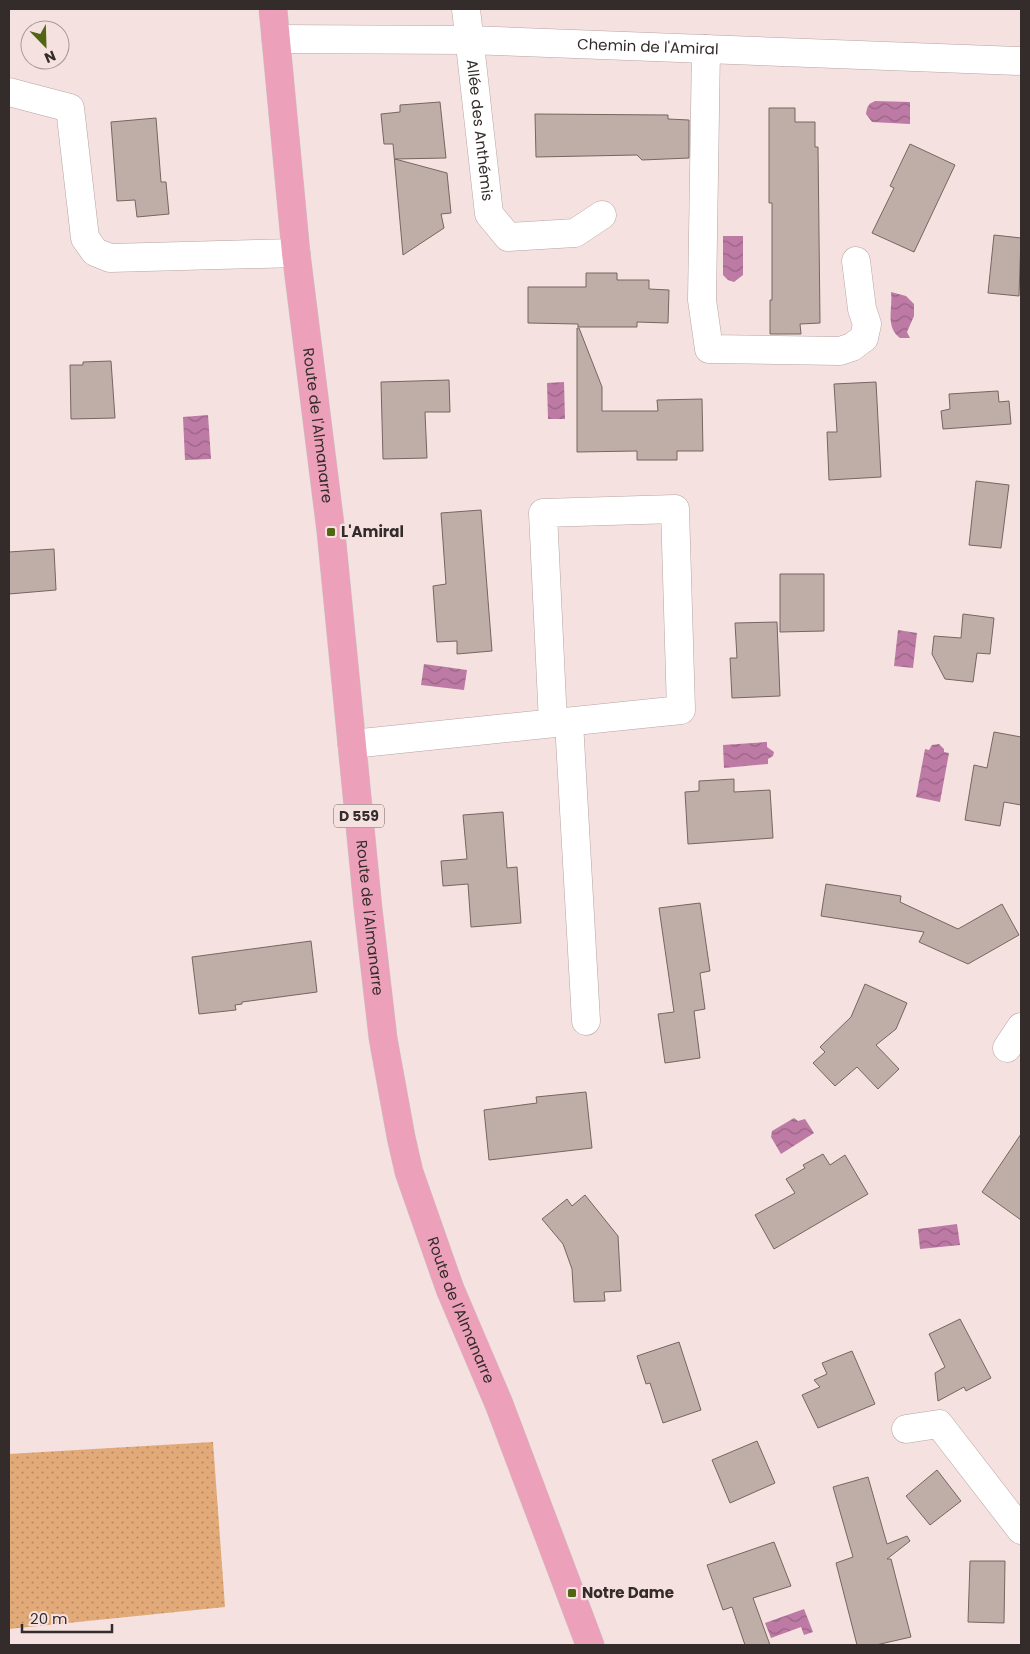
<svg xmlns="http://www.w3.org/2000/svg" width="1030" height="1654" viewBox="0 0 1030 1654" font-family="Poppins,sans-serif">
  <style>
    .grass { fill: url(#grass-dots) }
    .water { fill: url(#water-waves) }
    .building { fill: #bfaea7; stroke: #756660 }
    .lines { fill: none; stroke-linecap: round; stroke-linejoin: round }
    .minor-casing { stroke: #b7a4a3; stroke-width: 29 }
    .primary-casing { stroke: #cac8c8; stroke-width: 29 }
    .minor { stroke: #fff; stroke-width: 28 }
    .primary { stroke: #eca0b9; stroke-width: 28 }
    .poi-dot { fill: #516612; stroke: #f5e1df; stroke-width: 2 }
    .labels { text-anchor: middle; stroke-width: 4.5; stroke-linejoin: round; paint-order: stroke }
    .shield { fill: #f5e1df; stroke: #6d6261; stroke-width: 1 }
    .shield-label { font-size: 14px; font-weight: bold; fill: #332c2b }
    .street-label { font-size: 15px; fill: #332c2b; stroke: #f5e1df }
    .poi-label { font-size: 15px; font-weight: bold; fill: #332c2b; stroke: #f5e1df; text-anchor: start }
  </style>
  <defs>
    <pattern id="grass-dots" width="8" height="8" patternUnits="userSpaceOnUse" patternTransform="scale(1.25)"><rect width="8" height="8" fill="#e2aa78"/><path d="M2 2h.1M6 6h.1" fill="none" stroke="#b88b63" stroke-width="1.8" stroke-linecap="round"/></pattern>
    <pattern id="water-waves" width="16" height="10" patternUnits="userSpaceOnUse" patternTransform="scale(1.25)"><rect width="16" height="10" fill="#bc7aa4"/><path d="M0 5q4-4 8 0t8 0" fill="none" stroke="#996486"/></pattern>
  </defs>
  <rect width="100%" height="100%" fill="#f5e1df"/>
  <!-- grass -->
  <path class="grass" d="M 213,1442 L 225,1607 L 9,1629 L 9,1454 Z"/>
  <!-- water -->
  <g class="water">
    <path d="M 875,101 L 910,102 L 910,124 L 872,122 L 866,114 C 867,107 868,104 875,101 Z"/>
    <path d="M 723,236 L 743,236 L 743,275 L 734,282 L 728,280 L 723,275 Z"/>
    <path d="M 891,292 L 906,296 L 914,304 L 914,316 L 907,332 L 910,338 L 900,338 C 885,327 893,308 891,292 Z"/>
    <path d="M 564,382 L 565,419 L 548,419 L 547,383 Z"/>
    <path d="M 208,415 L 211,459 L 185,460 L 183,417 Z"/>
    <path d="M 898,630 L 917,633 L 913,668 L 894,666 Z"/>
    <path d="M 424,664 L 467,670 L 464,690 L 421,685 Z"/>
    <path d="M 767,742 L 767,747 L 774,752 L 773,756 L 768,759 L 768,764 L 724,768 L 723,745 Z"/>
    <path d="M 939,744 L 944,749 L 944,752 L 949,753 L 940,802 L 916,797 L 925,749 L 929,750 L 932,745 Z"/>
    <path d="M 794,1118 L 798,1121 L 805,1119 L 814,1133 L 781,1154 L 771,1137 L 772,1131 Z"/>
    <path d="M 957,1224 L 960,1245 L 920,1249 L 918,1229 Z"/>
    <path d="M 804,1609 L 813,1632 L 804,1635 L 801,1627 L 771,1638 L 765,1623 Z"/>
  </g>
  <!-- building -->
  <g class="building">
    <path d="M 440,102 L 446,158 L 395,159 L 447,173 L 451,213 L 441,214 L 444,228 L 403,255 L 393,144 L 384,144 L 381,114 L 400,112 L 400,105 Z"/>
    <path d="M 769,108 L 795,108 L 795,122 L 815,122 L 815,147 L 818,147 L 820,323 L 800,324 L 801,334 L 770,334 L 770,300 L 772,300 L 772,203 L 769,203 Z"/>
    <path d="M 535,114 L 668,115 L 668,119 L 689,120 L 689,158 L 642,160 L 637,155 L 536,157 Z"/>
    <path d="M 156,118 L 161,182 L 166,182 L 169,214 L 137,217 L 135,200 L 117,201 L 111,122 Z"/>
    <path d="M 910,144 L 955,165 L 914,252 L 872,233 L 894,188 L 890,186 Z"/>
    <path d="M 994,235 L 1021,238 L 1019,296 L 988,293 Z"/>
    <path d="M 586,273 L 617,273 L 617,280 L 649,280 L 649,289 L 669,290 L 668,323 L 637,322 L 637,327 L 578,327 L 578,324 L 528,323 L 528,287 L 586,287 Z"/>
    <path d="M 577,328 L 579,328 L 602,387 L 602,411 L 658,411 L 657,400 L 702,399 L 703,451 L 677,451 L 677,460 L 637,460 L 637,451 L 577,452 Z"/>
    <path d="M 111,361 L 115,418 L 71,419 L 70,365 L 83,365 L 83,362 Z"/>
    <path d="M 449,380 L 450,412 L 425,412 L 427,458 L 383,459 L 381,382 Z"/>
    <path d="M 876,382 L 881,477 L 829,480 L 827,432 L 837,432 L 834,384 Z"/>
    <path d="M 998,391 L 999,402 L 1009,401 L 1011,424 L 943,429 L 941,411 L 950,409 L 949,394 Z"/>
    <path d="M 976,481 L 1009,485 L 1001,548 L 969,545 Z"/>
    <path d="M 481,510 L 492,651 L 457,654 L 457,641 L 437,642 L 433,586 L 446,584 L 441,513 Z"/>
    <path d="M 54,549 L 56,590 L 9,594 L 9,552 Z"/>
    <path d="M 780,574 L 824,574 L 824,631 L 780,632 Z"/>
    <path d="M 963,614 L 994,618 L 990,654 L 977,653 L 973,682 L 945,679 L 932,654 L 934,636 L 961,638 Z"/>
    <path d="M 777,622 L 780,696 L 732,698 L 730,658 L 737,658 L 735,623 Z"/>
    <path d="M 994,732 L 1021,737 L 1021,805 L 1004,802 L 1000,826 L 965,820 L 974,765 L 987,768 Z"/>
    <path d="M 734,779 L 734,792 L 770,790 L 773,838 L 688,844 L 685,792 L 699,791 L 699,781 Z"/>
    <path d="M 503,812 L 507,868 L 517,867 L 521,923 L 471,927 L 468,884 L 443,886 L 441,861 L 467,859 L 463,815 Z"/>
    <path d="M 826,884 L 901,896 L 900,902 L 958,929 L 1002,904 L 1019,935 L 968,964 L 919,942 L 924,932 L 821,916 Z"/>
    <path d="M 700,903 L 710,971 L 700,973 L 705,1009 L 694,1011 L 700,1058 L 665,1063 L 658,1014 L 674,1012 L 659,908 Z"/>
    <path d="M 311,941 L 317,992 L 242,1002 L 242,1004 L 235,1005 L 236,1010 L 199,1014 L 192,957 Z"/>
    <path d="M 865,984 L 907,1003 L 896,1029 L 876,1045 L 899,1069 L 878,1089 L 857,1067 L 835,1086 L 813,1063 L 825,1052 L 820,1047 L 851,1017 Z"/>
    <path d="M 586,1092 L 592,1148 L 489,1160 L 484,1110 L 537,1103 L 536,1097 Z"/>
    <path d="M 1021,1134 L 1021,1220 L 982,1192 Z"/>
    <path d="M 823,1154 L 830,1165 L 845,1155 L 868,1194 L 774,1249 L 755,1215 L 795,1193 L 786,1179 L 805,1168 L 803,1165 Z"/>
    <path d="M 585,1195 L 618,1236 L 621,1291 L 604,1292 L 605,1301 L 574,1302 L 572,1269 L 567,1255 L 563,1244 L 542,1219 L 567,1199 L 572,1206 Z"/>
    <path d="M 960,1319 L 991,1378 L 966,1391 L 964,1387 L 938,1401 L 935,1373 L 945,1367 L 929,1334 Z"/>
    <path d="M 679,1342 L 701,1410 L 663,1423 L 650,1383 L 646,1384 L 637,1356 Z"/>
    <path d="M 852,1351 L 875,1404 L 818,1428 L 802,1395 L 820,1387 L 814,1380 L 827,1374 L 822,1363 Z"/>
    <path d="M 757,1441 L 775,1483 L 730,1503 L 712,1460 Z"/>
    <path d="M 937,1470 L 961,1501 L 930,1525 L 906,1496 Z"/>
    <path d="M 868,1477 L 887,1544 L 907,1536 L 910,1541 L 887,1559 L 891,1559 L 911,1637 L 876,1645 L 857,1645 L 836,1563 L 853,1557 L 833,1487 Z"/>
    <path d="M 774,1542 L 791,1586 L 753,1598 L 770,1645 L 745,1645 L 732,1607 L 723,1610 L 707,1565 Z"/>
    <path d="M 970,1561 L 1005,1561 L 1004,1623 L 968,1622 Z"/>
  </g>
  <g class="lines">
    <!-- minor casing -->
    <g class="minor-casing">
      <g id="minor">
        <path id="s1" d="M 466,9 L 489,214 L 508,237 L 575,233 L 602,215"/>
        <path id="s2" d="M 276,39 L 468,40 L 1021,61"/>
        <path d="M 706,49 L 702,300 L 709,349 L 840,351 L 852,347 L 864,338 L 867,324 L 862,309 L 856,261"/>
        <path d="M 9,92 L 70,108 L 85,238 L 95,252 L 110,258 L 296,253"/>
        <path d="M 569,722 L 586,1021"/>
        <path d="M 352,744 L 681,710 L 675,509 L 543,513 L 553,723"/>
        <path d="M 1007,1048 L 1021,1027"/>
        <path d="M 906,1429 L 939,1424 L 1021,1530"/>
      </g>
    </g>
    <!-- primary casing -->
    <g class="primary-casing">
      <g id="primary">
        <path id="s3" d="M 273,9 L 296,253 L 331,532 L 368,908 L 383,1038 L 401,1137 L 409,1172 L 450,1289 L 499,1404 L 590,1645"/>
      </g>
    </g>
    <!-- minor -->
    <use href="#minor" class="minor"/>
    <!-- primary -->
    <use href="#primary" class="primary"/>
  </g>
  <!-- markers -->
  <g class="poi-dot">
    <rect x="326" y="527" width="10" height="10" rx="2.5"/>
    <rect x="567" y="1588" width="10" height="10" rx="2.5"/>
  </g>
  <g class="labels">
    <!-- shield labels -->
    <rect class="shield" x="334" y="804.5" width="50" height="23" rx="4"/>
    <g class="shield-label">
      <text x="359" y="821">D 559</text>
    </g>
    <!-- street labels -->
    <g class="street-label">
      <text dy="5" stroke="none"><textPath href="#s2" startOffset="372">Chemin de l'Amiral</textPath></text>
      <text dy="5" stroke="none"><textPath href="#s1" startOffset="122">Allée des Anthémis</textPath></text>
      <text dy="5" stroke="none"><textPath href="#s3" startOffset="419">Route de l'Almanarre</textPath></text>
      <text dy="5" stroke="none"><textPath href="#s3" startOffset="914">Route de l'Almanarre</textPath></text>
      <text dy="5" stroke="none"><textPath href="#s3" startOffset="1319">Route de l'Almanarre</textPath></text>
    </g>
    <!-- poi labels -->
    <g class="poi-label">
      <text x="341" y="537">L'Amiral</text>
      <text x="582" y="1598">Notre Dame</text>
    </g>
  </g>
  <!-- border -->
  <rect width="1030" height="1654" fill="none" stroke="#332c2b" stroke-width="20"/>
  <!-- north arrow -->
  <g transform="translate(45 45) rotate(157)"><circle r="24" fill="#f5e1df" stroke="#a79997"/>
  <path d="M0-4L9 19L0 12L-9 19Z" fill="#516612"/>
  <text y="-8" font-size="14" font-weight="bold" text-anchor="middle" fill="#332c2b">N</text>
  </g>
  <!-- scale -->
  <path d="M22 1624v8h90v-8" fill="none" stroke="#332c2b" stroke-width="2.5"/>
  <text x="30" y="1624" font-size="15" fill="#332c2b" stroke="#f5e1df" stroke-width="4" paint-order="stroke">20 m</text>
</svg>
